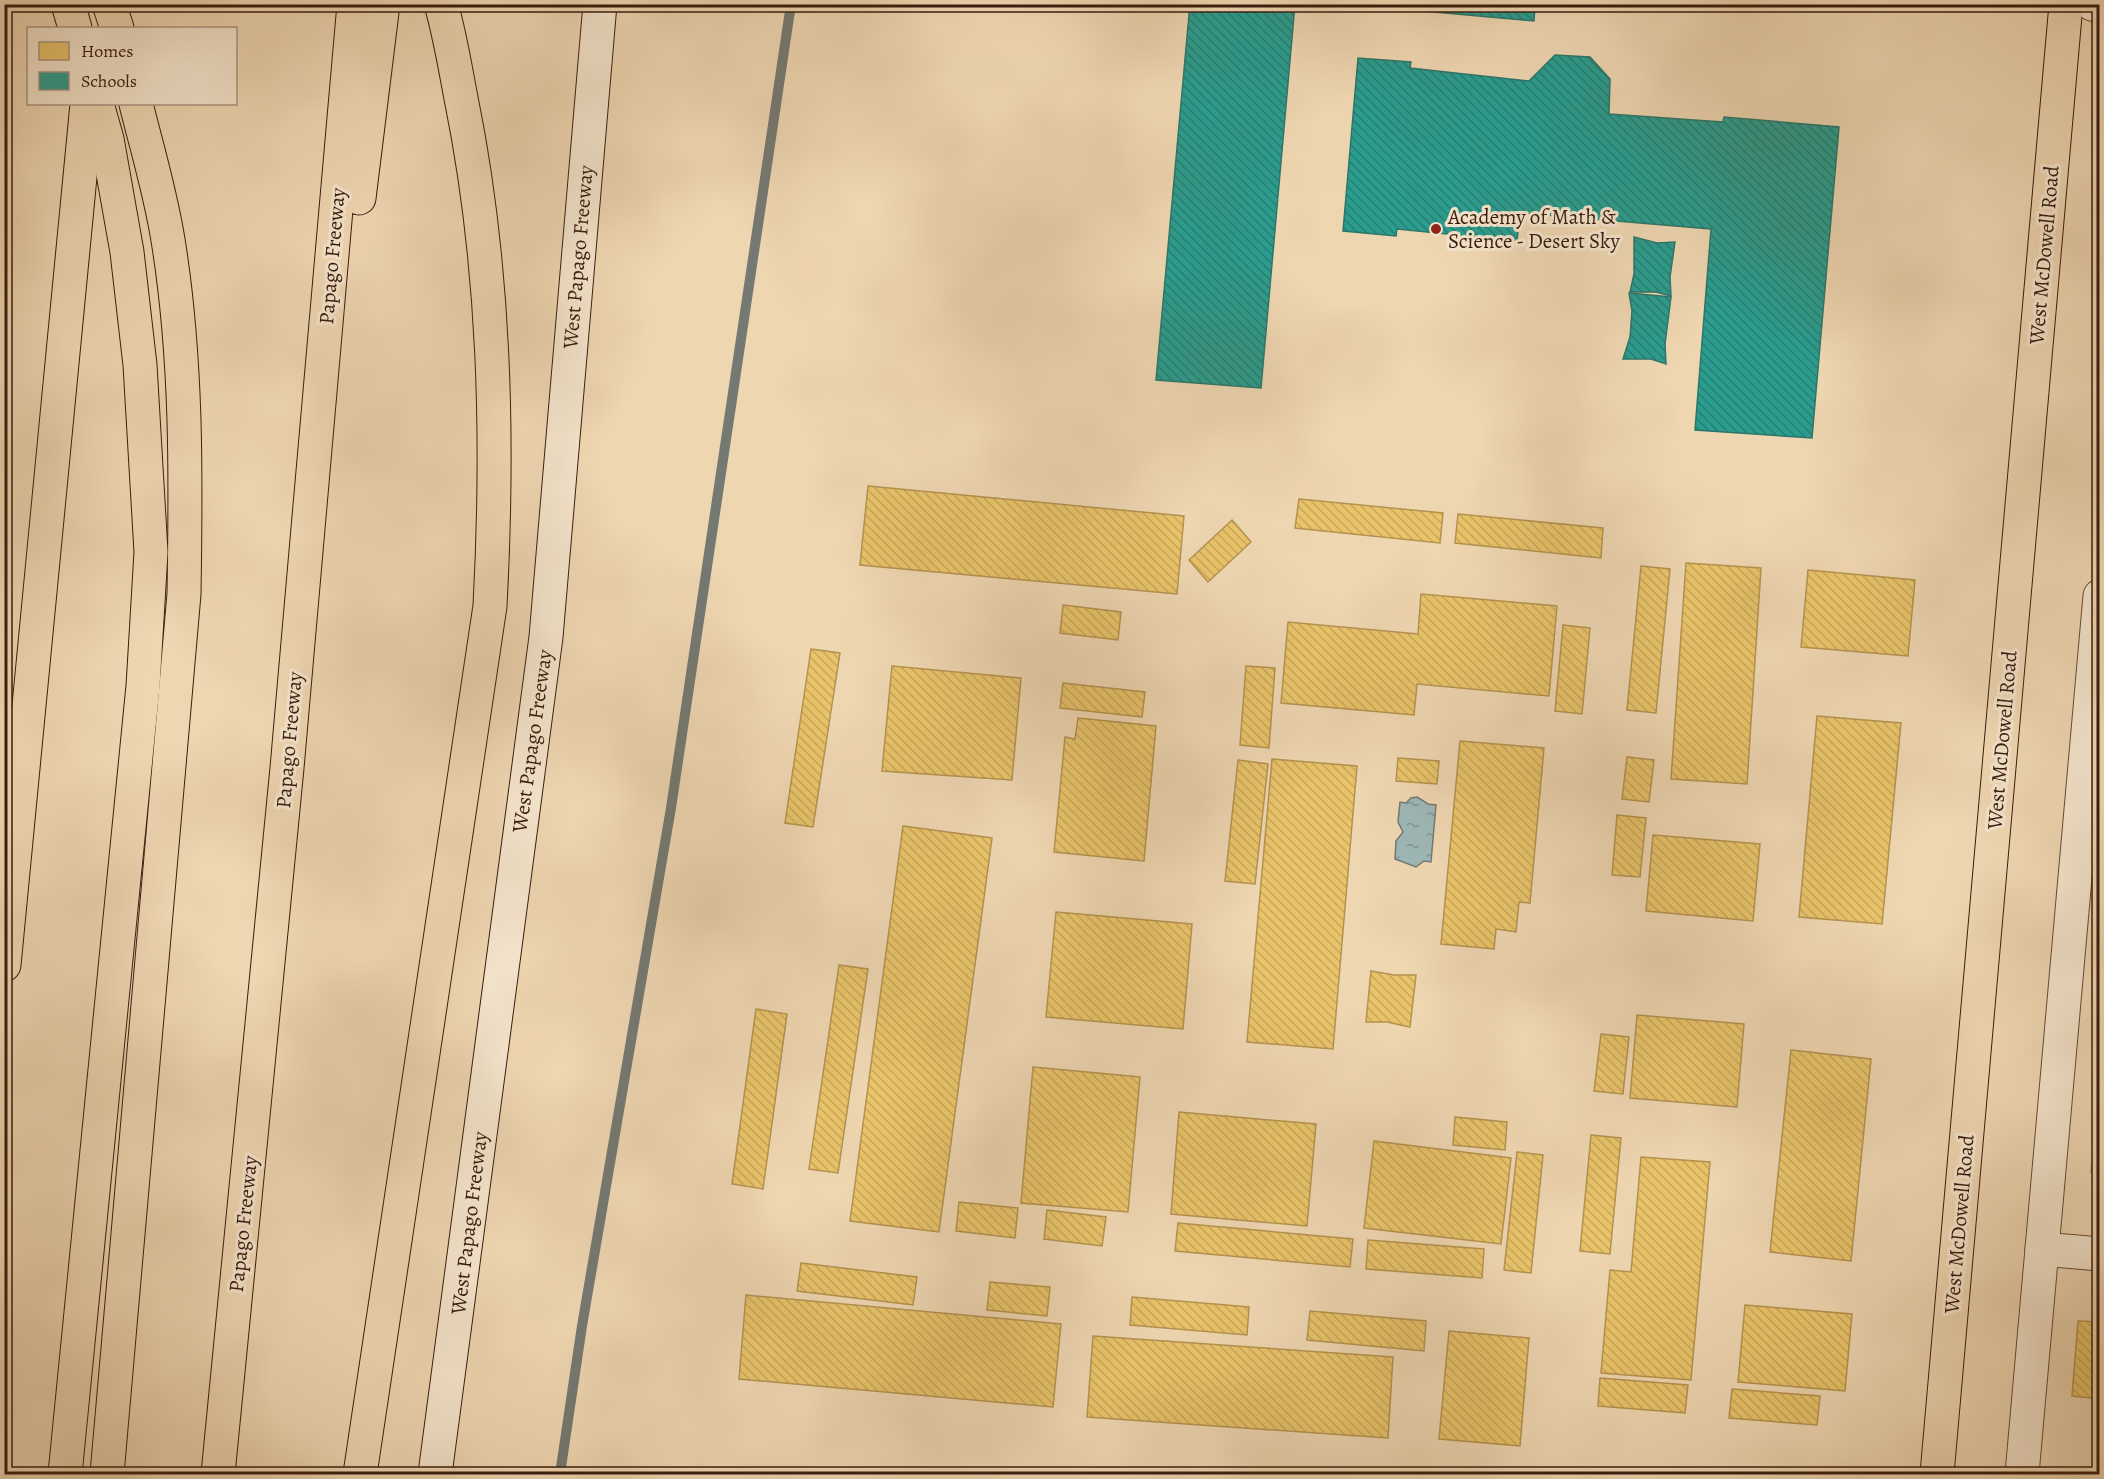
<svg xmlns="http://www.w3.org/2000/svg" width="2104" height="1479" viewBox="0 0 2104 1479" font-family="Alegreya,serif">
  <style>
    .water { fill: url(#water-ripples); stroke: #757973; stroke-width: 1.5 }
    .homes { fill: url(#homes-back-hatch); stroke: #b4924f; stroke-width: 1.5 }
    .schools { fill: url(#schools-back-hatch); stroke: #2e7669; stroke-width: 1.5 }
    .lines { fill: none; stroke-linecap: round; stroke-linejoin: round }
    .stream { stroke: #757973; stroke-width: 10 }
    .minor-casing { stroke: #664a38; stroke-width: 35 }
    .secondary-casing { stroke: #391c0f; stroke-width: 35 }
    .primary-casing { stroke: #391c0f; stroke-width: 35 }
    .motorway-casing { stroke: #391c0f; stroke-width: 35 }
    .minor { stroke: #f4e4cc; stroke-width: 33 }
    .secondary { stroke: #f4e4cc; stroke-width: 33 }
    .primary { stroke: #eed6b1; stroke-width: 33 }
    .motorway { stroke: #eed6b1; stroke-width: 33 }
    .poi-dot { fill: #8f2418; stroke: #f4e4cc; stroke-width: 2 }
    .labels { text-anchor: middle; stroke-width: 6; stroke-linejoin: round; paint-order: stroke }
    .poi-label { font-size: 21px; fill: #391c0f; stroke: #f4e4cc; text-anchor: start }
    .street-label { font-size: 21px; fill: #391c0f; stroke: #f4e4cc }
  </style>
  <defs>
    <pattern id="water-ripples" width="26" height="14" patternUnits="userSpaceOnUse" patternTransform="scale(1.5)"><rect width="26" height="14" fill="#9db7b6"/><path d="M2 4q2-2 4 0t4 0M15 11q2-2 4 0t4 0" fill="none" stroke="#819492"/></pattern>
    <pattern id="homes-back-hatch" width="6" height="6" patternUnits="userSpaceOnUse" patternTransform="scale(1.5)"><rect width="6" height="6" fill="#e9c46a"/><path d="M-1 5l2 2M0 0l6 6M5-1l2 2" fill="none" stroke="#c9a85b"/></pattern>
    <pattern id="schools-back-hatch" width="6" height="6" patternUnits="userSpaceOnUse" patternTransform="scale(1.5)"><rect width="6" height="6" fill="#2a9d8f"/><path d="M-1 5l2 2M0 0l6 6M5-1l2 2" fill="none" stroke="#257f73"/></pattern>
  </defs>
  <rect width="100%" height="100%" fill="#eed6b1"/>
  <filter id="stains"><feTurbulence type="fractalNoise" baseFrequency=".00333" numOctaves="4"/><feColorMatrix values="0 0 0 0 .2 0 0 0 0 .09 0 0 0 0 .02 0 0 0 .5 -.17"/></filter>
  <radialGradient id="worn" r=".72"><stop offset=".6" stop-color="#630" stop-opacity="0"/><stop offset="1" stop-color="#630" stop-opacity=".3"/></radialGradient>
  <!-- water -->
  <path class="water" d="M 1417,797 L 1428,804 L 1436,805 L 1431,862 L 1424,861 L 1416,867 L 1395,859 L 1396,841 L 1403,832 L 1398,822 L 1400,802 L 1406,803 L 1411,798 Z"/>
  <!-- homes -->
  <g class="homes">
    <path d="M 868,486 L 1184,516 L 1177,594 L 860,565 Z"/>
    <path d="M 1299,499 L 1443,513 L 1440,543 L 1295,528 Z"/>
    <path d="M 1458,514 L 1603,528 L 1601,558 L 1455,543 Z"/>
    <path d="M 1232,520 L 1251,542 L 1208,582 L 1189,560 Z"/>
    <path d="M 1686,563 L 1761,568 L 1747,784 L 1671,779 Z"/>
    <path d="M 1641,566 L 1670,569 L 1656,713 L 1627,710 Z"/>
    <path d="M 1808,570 L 1915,580 L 1908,656 L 1801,647 Z"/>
    <path d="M 1421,594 L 1557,606 L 1549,696 L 1417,684 L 1414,715 L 1281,703 L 1288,622 L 1418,634 Z"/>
    <path d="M 1063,605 L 1121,612 L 1118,640 L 1060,633 Z"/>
    <path d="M 1563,625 L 1590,628 L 1582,714 L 1555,711 Z"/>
    <path d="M 811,649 L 840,653 L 813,827 L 785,823 Z"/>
    <path d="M 892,666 L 1021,678 L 1012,780 L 882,771 Z"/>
    <path d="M 1246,666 L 1275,668 L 1269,748 L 1240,745 Z"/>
    <path d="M 1063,683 L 1145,692 L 1142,717 L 1060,708 Z"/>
    <path d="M 1817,716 L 1901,723 L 1882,924 L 1799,917 Z"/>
    <path d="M 1078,718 L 1156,726 L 1144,861 L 1054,852 L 1065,737 L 1075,739 Z"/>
    <path d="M 1460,741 L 1544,748 L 1530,903 L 1519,902 L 1516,932 L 1496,929 L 1494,949 L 1441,944 Z"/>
    <path d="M 1627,757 L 1654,760 L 1649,802 L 1622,799 Z"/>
    <path d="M 1398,758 L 1439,761 L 1437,784 L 1396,781 Z"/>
    <path d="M 1272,759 L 1357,766 L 1333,1049 L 1247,1042 Z"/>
    <path d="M 1238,760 L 1268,764 L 1255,884 L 1225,881 Z"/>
    <path d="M 1617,815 L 1646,818 L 1640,877 L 1612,875 Z"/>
    <path d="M 903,826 L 992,838 L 939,1232 L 850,1221 Z"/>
    <path d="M 1653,835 L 1760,844 L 1753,921 L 1646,911 Z"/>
    <path d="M 1056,912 L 1192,924 L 1183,1029 L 1046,1017 Z"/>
    <path d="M 839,965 L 868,969 L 838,1173 L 809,1169 Z"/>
    <path d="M 1371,971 L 1394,975 L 1416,975 L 1410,1027 L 1387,1022 L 1366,1022 Z"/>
    <path d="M 756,1009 L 787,1014 L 763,1189 L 732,1184 Z"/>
    <path d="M 1637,1015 L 1744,1024 L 1737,1107 L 1630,1098 Z"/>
    <path d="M 1601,1034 L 1629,1037 L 1623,1094 L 1594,1091 Z"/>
    <path d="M 1791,1050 L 1871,1059 L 1851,1261 L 1770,1252 Z"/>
    <path d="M 1033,1067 L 1140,1077 L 1128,1212 L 1021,1203 Z"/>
    <path d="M 2098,1097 L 2100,1097 L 2100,1173 L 2091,1172 Z"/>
    <path d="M 1179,1112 L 1316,1124 L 1307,1226 L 1171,1214 Z"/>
    <path d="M 1455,1117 L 1507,1122 L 1505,1150 L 1453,1145 Z"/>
    <path d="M 1591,1135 L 1621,1138 L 1610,1254 L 1580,1251 Z"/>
    <path d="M 1374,1141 L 1511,1158 L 1501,1244 L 1364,1228 Z"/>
    <path d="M 1517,1152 L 1543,1155 L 1531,1273 L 1504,1270 Z"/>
    <path d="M 1641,1157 L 1710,1162 L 1691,1380 L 1601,1373 L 1610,1270 L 1631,1272 Z"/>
    <path d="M 959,1202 L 1018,1208 L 1015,1238 L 956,1231 Z"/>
    <path d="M 1047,1210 L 1106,1217 L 1102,1246 L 1044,1239 Z"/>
    <path d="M 1178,1223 L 1353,1239 L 1350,1267 L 1175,1251 Z"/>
    <path d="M 1368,1240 L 1484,1249 L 1482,1278 L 1366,1269 Z"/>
    <path d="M 801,1263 L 917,1277 L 913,1305 L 797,1291 Z"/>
    <path d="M 990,1282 L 1050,1287 L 1047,1316 L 987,1310 Z"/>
    <path d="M 746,1295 L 1061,1324 L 1053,1407 L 739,1379 Z"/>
    <path d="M 1132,1297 L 1249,1307 L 1247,1335 L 1130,1325 Z"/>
    <path d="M 1745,1305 L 1852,1314 L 1845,1391 L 1738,1382 Z"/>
    <path d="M 1310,1311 L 1426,1321 L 1424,1351 L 1307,1340 Z"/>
    <path d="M 2078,1321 L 2100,1322 L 2100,1399 L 2072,1396 Z"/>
    <path d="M 1449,1331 L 1529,1338 L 1520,1446 L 1439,1439 Z"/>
    <path d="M 1093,1336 L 1393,1357 L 1388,1438 L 1087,1417 Z"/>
    <path d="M 1600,1378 L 1688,1385 L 1685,1413 L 1598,1406 Z"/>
    <path d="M 1732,1389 L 1820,1396 L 1817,1425 L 1729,1418 Z"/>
  </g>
  <!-- schools -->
  <g class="schools">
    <path d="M 1190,4 L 1295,4 L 1261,388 L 1156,380 Z"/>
    <path d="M 1343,4 L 1535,4 L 1534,21 Z"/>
    <path d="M 1555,55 L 1590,57 L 1610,79 L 1609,114 L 1723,122 L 1724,117 L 1839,127 L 1812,438 L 1695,430 L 1711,229 L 1520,213 L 1517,241 L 1397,229 L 1396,236 L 1343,231 L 1358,58 L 1411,62 L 1410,68 L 1529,81 Z"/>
    <path d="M 1634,237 L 1657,243 L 1675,242 L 1670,277 L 1671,296 L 1656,292 L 1630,292 L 1634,274 Z"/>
    <path d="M 1629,293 L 1671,297 L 1665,344 L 1666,364 L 1651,359 L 1623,359 L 1630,337 L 1632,311 Z"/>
  </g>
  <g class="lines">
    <!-- stream -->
    <path class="stream" d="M 560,1474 L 582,1326 L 671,808 L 791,4"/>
    <!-- minor casing -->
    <g class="minor-casing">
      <g id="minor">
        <path d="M 2092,4 L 2100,6"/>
        <path d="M 2042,1249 L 2100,1254"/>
        <path d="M 2022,1474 L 2100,596"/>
      </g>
    </g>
    <!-- secondary casing -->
    <g class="secondary-casing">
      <path id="secondary" d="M 435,1474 L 546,637 L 600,4"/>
    </g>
    <!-- primary casing -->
    <g class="primary-casing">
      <path id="primary" d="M 1937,1474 L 2066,4"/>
    </g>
    <!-- motorway casing -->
    <g class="motorway-casing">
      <g id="motorway">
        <path d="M 68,4 L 75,28"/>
        <path d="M 109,4 L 117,28"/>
        <path d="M 359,198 L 383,4"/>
        <path d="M 4,965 L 87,104"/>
        <path d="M 65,1474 L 143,686 L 151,552 L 140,365 L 127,252 L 107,139 L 97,104"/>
        <path d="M 107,1474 L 184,594 C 186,476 187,357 168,240 C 161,195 147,148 136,104"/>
        <path d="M 218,1474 L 287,768 L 354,4"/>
        <path d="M 360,1474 L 490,606 C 499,437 495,265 461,98 C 455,67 450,35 441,4"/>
      </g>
    </g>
    <!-- minor -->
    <use href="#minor" class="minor"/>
    <!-- secondary -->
    <use href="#secondary" class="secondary"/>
    <!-- primary -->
    <use href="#primary" class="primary"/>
    <!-- motorway -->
    <use href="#motorway" class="motorway"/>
  </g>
  <!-- markers -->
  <circle class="poi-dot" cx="1436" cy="229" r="6"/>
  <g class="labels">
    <!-- poi labels -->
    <g class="poi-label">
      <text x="1448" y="224">Academy of Math &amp;<tspan x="1448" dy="24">Science - Desert Sky</tspan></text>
    </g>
    <!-- street labels -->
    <g class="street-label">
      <text transform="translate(2044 255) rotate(-85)" y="7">West McDowell Road</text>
      <text transform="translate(332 256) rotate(-85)" y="7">Papago Freeway</text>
      <text transform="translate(578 257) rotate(-85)" y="7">West Papago Freeway</text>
      <text transform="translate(289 740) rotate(-85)" y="7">Papago Freeway</text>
      <text transform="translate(2002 740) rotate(-85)" y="7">West McDowell Road</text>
      <text transform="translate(532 741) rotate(-82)" y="7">West Papago Freeway</text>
      <text transform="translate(469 1223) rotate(-83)" y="7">West Papago Freeway</text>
      <text transform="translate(243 1224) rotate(-84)" y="7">Papago Freeway</text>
      <text transform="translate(1959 1224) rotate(-85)" y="7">West McDowell Road</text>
    </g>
  </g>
  <!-- margin -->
  <rect width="2104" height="1479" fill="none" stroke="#eed6b1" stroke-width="24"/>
  <rect x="6" y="6" width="2092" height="1467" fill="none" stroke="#391c0f" stroke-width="3"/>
  <rect x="12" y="12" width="2080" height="1455" fill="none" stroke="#391c0f" stroke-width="1.5"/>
  <!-- legend -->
  <rect x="27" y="27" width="210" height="78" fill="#f4e4cc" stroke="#a99480" stroke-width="1.5"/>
  <rect x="39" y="42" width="30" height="18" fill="#e9c46a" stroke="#a99480" stroke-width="1.5"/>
  <text x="81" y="57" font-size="18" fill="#391c0f">Homes</text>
  <rect x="39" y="72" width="30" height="18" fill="#2a9d8f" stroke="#a99480" stroke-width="1.5"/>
  <text x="81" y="87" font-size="18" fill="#391c0f">Schools</text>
  <rect width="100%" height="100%" filter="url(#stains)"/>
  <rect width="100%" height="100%" fill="url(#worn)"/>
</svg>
